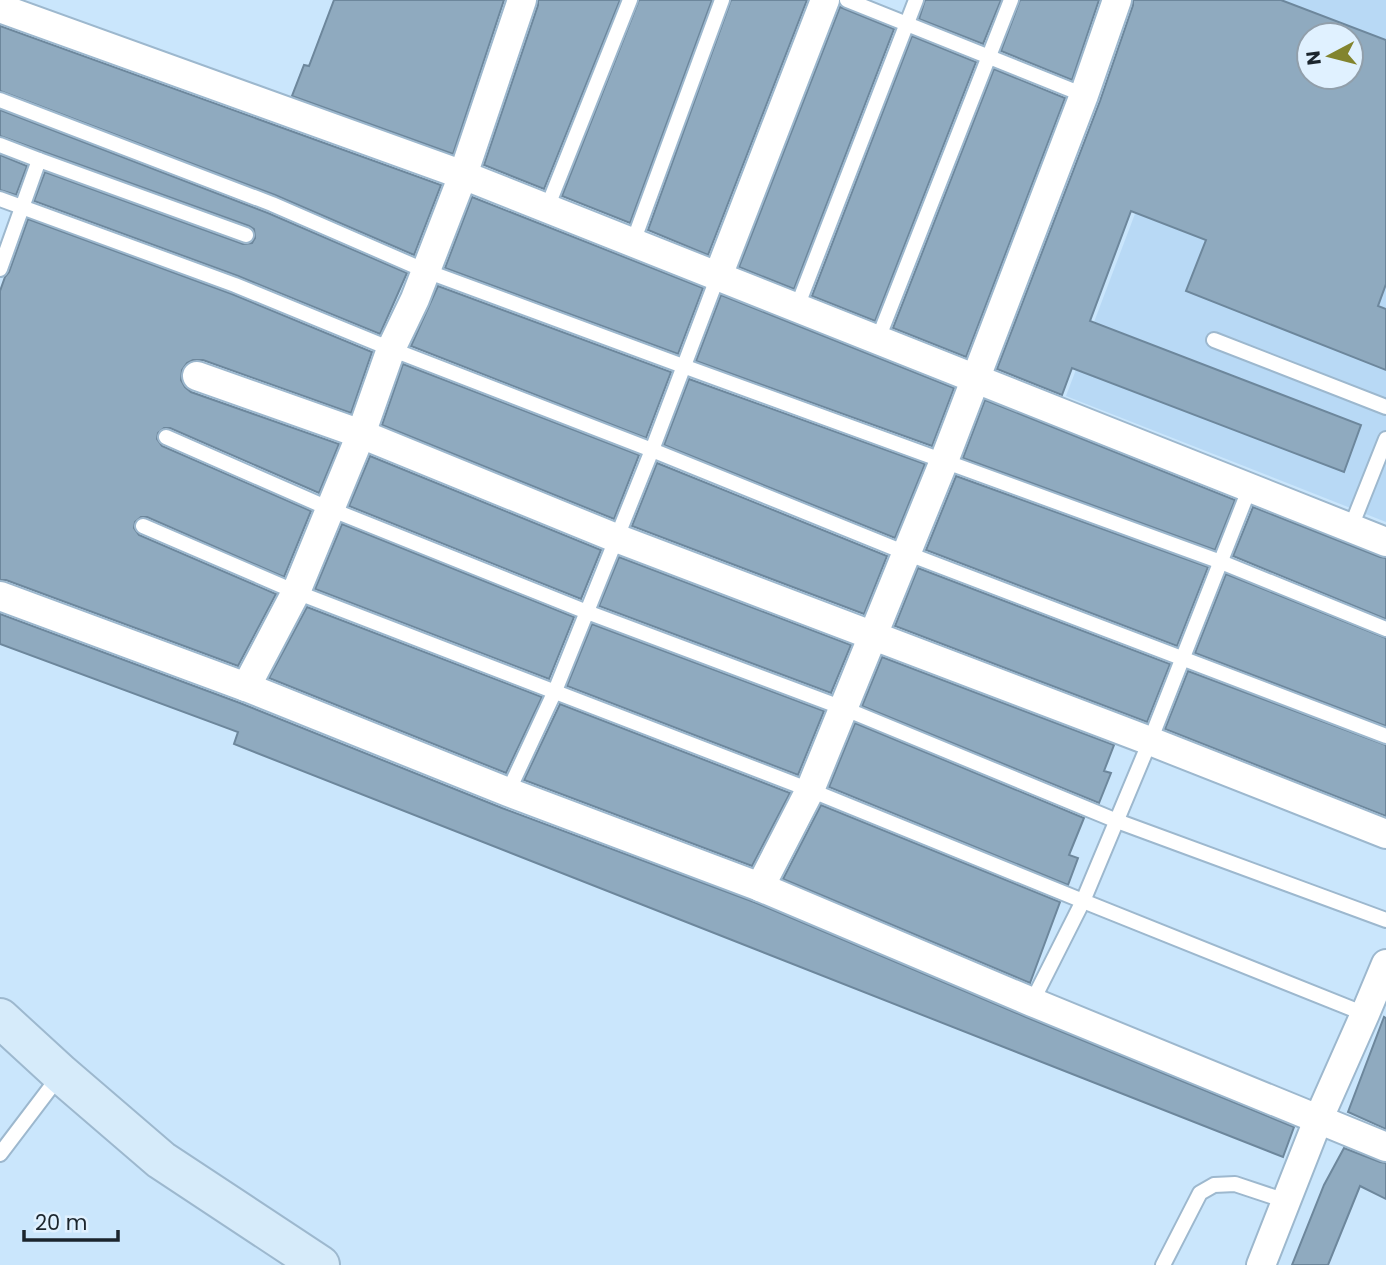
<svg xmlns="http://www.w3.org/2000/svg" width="1386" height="1265" viewBox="0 0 1386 1265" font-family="Poppins,sans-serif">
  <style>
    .built { fill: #b8d9f5; fill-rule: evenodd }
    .building { fill: #8faabf; stroke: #6d879c; stroke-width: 2; fill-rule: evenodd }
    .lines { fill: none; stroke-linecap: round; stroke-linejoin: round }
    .lane-casing { stroke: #9db8ce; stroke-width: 18 }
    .street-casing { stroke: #9db8ce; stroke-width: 32 }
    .secondary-casing { stroke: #9db8ce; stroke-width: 42 }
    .lane { stroke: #fff; stroke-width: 14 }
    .street { stroke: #fff; stroke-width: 28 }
    .secondary { stroke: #d6ebfa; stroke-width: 38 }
  </style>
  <rect width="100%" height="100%" fill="#cae6fc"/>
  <!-- built -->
  <path class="built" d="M 1216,0 L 1386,0 L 1386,522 L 1066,396 ZM 1309,35 L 1351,35 L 1351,77 L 1309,77 Z"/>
  <!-- building -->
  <g class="building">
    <path d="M 334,0 L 504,0 L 453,154 L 292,96 L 304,65 L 309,66 Z"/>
    <path d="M 538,0 L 620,0 L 544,189 L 484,165 L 538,5 Z"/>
    <path d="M 639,0 L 712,0 L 630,223 L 562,196 Z"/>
    <path d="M 731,0 L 807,0 L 708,255 L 648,230 Z"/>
    <path d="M 925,0 L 1001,0 L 983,44 L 919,19 Z"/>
    <path d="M 1020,0 L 1099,0 L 1072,80 L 1001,51 Z"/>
    <path d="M 1133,0 L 1281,0 L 1386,40 L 1386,284 L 1378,306 L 1386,309 L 1386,370 L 1186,291 L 1206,240 L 1131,211 L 1090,321 L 1361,425 L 1344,472 L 1072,368 L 1062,395 L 997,369 L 1100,101 L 1133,5 ZM 1309,35 L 1351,35 L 1351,77 L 1309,77 Z"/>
    <path d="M 840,7 L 894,29 L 794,289 L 739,267 Z"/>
    <path d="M 0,26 L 441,185 L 414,255 L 275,195 L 0,91 Z"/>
    <path d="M 912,36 L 976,62 L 875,321 L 812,296 Z"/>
    <path d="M 994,69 L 1065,98 L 966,357 L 893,328 Z"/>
    <path d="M 0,110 L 268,213 L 407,273 L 380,334 L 238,276 L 34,201 L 45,172 L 243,244 L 252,243 L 255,238 L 254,229 L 249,226 L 0,136 Z"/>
    <path d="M 0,155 L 27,166 L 16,195 L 0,190 Z"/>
    <path d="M 472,197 L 703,288 L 678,354 L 445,268 Z"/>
    <path d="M 28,219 L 232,294 L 372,352 L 351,413 L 203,360 L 193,360 L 187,363 L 182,370 L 181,380 L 185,387 L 191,392 L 339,444 L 319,493 L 170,428 L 164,428 L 158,433 L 157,439 L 162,446 L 311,511 L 284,577 L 147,517 L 141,517 L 135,522 L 134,528 L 139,535 L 276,594 L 238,666 L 6,580 L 0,580 L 0,291 L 5,277 L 9,272 Z"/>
    <path d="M 438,286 L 671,372 L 646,438 L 411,346 Z"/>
    <path d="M 721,295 L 954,388 L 932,446 L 696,361 Z"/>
    <path d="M 403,364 L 639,455 L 614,519 L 382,425 Z"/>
    <path d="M 689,379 L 925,464 L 895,538 L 664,445 Z"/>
    <path d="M 985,400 L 1235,500 L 1215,550 L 963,458 Z"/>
    <path d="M 370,456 L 601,550 L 581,599 L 349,506 Z"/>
    <path d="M 657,463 L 887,556 L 864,614 L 632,526 Z"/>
    <path d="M 956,476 L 1208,567 L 1177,646 L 926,550 Z"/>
    <path d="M 1253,507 L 1380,557 L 1386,558 L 1386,619 L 1233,556 Z"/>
    <path d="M 342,524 L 574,617 L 549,679 L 315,589 Z"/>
    <path d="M 619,557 L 851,645 L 831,693 L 599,606 Z"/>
    <path d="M 918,568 L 1170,664 L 1147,722 L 895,626 Z"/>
    <path d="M 1226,574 L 1386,638 L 1386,726 L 1195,653 Z"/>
    <path d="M 307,607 L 542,697 L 506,773 L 269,678 Z"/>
    <path d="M 0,614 L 240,703 L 502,808 L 754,902 L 1026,1017 L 1294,1127 L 1283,1157 L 234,744 L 238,732 L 0,644 Z"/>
    <path d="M 592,624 L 824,711 L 798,775 L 567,686 Z"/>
    <path d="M 882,657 L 1114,745 L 1104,771 L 1111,773 L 1099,803 L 862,706 Z"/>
    <path d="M 1188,671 L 1386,745 L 1386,816 L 1165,729 Z"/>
    <path d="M 560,704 L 790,793 L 752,866 L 524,780 Z"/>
    <path d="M 855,723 L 1084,818 L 1069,855 L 1078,858 L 1068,885 L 829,787 Z"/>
    <path d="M 821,805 L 1060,902 L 1030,983 L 783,879 Z"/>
    <path d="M 1384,1017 L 1386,1018 L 1386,1129 L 1348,1112 Z"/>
    <path d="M 1344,1148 L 1380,1162 L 1386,1163 L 1386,1199 L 1360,1186 L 1328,1265 L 1292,1265 L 1324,1185 Z"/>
  </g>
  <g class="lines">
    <!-- lane casing -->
    <g class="lane-casing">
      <g id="lane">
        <path d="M 847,0 L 1084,95"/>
        <path d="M 0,100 L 272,204 L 426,271 L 683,366 L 1221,562 L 1386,629"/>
        <path d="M 0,145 L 39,160 L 246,235"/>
        <path d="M 0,199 L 235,285 L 391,349 L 652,450 L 906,553 L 1386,736"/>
        <path d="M 547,208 L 630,0"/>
        <path d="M 633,242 L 722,0"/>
        <path d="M 0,269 L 39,160"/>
        <path d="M 797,307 L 916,0"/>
        <path d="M 878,339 L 1011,0"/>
        <path d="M 1214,340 L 1386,407"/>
        <path d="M 166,437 L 330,509 L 587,612 L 843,708 L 1117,821 L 1386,920"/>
        <path d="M 143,526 L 296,592 L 810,790 L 1083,901 L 1365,1014"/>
        <path d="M 1351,527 L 1386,439"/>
        <path d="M 508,792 L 555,691 L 652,450 L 718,276"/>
        <path d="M 1032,1002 L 1083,901 L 1150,741 L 1250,487"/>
        <path d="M 0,1154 L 60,1075"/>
        <path d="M 1163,1265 L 1200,1193 L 1214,1185 L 1235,1184 L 1286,1201"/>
      </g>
    </g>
    <!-- street casing -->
    <g class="street-casing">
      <g id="street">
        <path d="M 0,8 L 463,175 L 1386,542"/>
        <path d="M 718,276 L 825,0"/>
        <path d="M 197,376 L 361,434 L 616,538 L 1150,741 L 1386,834"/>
        <path d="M 0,596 L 246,687 L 508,792 L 760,887 L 1032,1002 L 1386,1147"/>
        <path d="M 246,687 L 296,592 L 361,434 L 391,349 L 415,299 L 463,175 L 522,0"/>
        <path d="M 760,887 L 810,790 L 944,461 L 1084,95 L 1117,0"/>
        <path d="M 1261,1265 L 1318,1120 L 1365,1014 L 1386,964"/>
      </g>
    </g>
    <!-- secondary casing -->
    <g class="secondary-casing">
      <path id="secondary" d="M 0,1018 L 61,1074 L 161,1160 L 320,1265"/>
    </g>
    <!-- lane -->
    <use href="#lane" class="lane"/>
    <!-- street -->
    <use href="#street" class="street"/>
    <!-- secondary -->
    <use href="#secondary" class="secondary"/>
  </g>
  <!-- north arrow -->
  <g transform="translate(1330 56) rotate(263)"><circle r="33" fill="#e0f1ff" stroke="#919fab" stroke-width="2"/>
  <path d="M0-5L12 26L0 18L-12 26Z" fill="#82842e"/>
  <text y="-10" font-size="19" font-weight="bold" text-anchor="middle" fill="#1b252d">N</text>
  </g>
  <!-- scale -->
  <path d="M24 1230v10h94v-10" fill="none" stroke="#1b252d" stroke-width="3.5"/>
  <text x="35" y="1230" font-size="21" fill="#1b252d" stroke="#e0f1ff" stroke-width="5" paint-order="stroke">20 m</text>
</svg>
